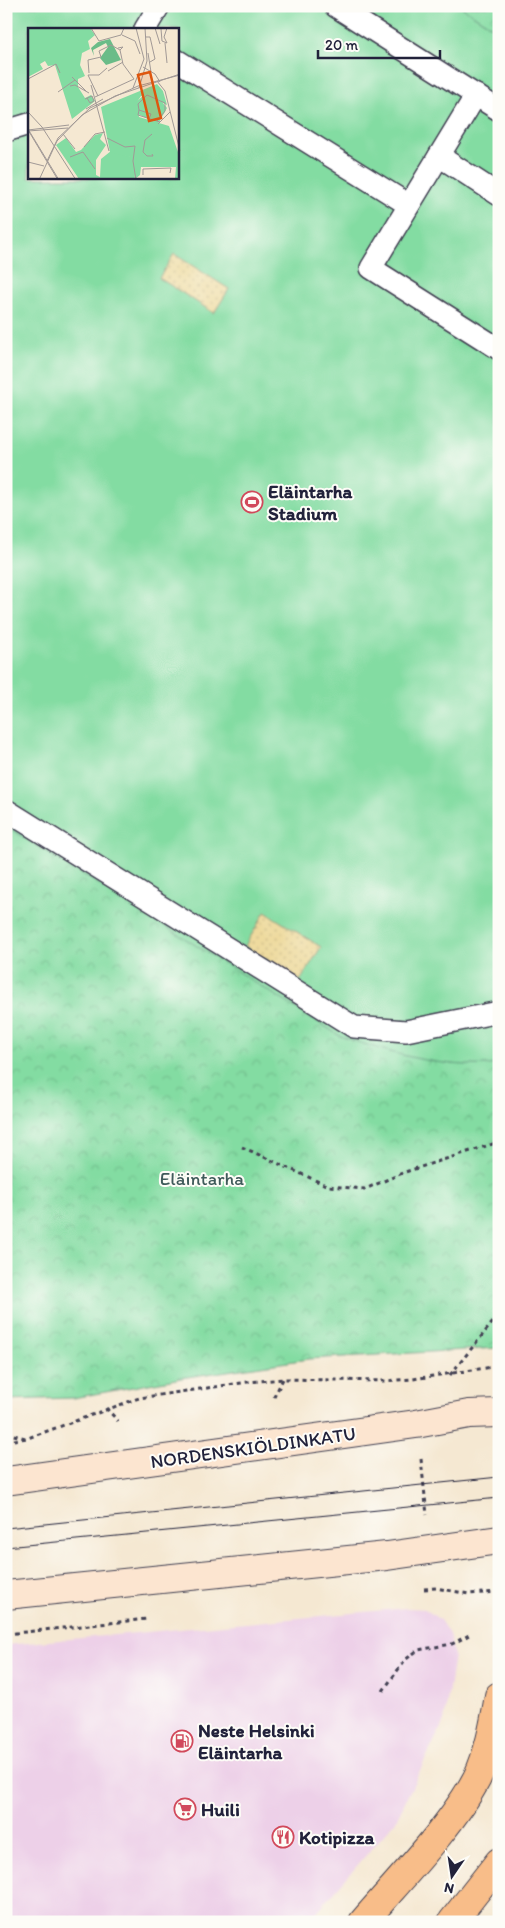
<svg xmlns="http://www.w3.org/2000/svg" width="505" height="1928" viewBox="0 0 505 1928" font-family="Itim,sans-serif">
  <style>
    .built { fill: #edd0e8 }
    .grass { fill: #83dca2; stroke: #527f6e; fill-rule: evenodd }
    .sand { fill: url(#sand-dots); stroke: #887e6c }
    .park { fill: url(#park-crowns); stroke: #527f6e }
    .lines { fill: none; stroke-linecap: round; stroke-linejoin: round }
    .service-casing { stroke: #424052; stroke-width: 24 }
    .secondary-casing { stroke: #424052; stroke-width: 30 }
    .primary-casing { stroke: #424052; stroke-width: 30 }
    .path { stroke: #424052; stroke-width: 3; stroke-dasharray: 4 4; stroke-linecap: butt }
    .service { stroke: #fff; stroke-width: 21 }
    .secondary { stroke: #fce5d0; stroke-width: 28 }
    .primary { stroke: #f8bd89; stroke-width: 28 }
    .tram { stroke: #22223b; stroke-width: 1 }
    .labels { text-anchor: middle; stroke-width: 4; stroke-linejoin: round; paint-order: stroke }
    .poi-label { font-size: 19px; font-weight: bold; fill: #22223b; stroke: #fdfcf7; text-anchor: start }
    .park-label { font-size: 19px; fill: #3f5a5a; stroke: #fdfcf7 }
    .street-label { font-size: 19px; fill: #22223b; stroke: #fdfcf7 }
    .inset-road { fill: none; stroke: #a19996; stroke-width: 1 }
    .view { fill: #de560e; fill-opacity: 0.15; stroke: #de560e; stroke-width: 2.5 }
    .inset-edge { fill: none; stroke: #22223b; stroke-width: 2.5 }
  </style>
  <defs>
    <pattern id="sand-dots" width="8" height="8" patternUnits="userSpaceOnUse" patternTransform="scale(1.25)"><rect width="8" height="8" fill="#eeda9e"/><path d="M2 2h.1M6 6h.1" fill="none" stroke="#ccbb89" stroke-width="1.8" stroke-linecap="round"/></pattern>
    <pattern id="park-crowns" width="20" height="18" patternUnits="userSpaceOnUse" patternTransform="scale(1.25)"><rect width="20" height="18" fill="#83dca2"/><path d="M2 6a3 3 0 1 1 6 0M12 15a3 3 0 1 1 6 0" fill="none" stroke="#71bc8c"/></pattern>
  </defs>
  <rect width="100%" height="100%" fill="#fdfcf7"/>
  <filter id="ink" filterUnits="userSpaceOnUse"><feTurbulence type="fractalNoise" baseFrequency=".02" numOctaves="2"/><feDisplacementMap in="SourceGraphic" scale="10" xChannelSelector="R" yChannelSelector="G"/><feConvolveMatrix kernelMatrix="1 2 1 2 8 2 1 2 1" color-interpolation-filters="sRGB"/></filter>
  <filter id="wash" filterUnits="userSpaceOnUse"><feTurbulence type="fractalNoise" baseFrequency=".0096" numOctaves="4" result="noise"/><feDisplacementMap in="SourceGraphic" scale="20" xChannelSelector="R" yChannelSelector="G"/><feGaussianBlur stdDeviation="1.12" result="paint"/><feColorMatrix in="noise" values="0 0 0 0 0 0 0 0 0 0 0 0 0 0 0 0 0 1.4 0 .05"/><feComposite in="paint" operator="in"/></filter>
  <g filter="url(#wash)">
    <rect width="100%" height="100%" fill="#f5e8d2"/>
    <!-- built -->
    <path class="built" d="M 407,1608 L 425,1609 L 440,1620 L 449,1634 L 454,1656 L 444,1721 L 395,1822 L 308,1922 L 6,1922 L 6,1645 Z"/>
    <!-- grass -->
    <path class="grass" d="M 6,6 L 460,6 L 499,31 L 499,1123 L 6,1243 ZM 29,29 L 178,29 L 178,178 L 29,178 Z"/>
    <!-- sand -->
    <g class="sand">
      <path d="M 174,254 L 229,289 L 214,313 L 159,278 Z"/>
      <path d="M 265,912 L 321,947 L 300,981 L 245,946 Z"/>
    </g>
    <!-- park -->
    <g class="park">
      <path d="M 460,6 L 499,6 L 499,31 Z"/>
      <path d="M 6,826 L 340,1036 C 389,1053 446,1070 499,1064 L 499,1348 L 308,1359 L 187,1377 L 73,1398 L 6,1400 Z"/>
    </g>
  </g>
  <g filter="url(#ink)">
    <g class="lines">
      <!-- service casing -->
      <g class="service-casing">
        <g id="service">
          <path d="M 335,6 L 499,110"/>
          <path d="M 145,29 L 159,6"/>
          <path d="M 178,61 L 409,205"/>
          <path d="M 476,95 L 371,268 L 499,349"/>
          <path d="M 6,131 L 29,124"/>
          <path d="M 439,156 L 499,195"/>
          <path d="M 6,810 L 354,1027 L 406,1031 L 499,1012"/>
        </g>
      </g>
      <!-- secondary casing -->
      <g class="secondary-casing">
        <g id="secondary">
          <path d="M 6,1481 L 416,1424 L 469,1414 L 499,1413"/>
          <path d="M 6,1595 L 387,1556 L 499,1540"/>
        </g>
      </g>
      <!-- primary casing -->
      <g class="primary-casing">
        <g id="primary">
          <path d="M 363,1922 C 399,1880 452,1826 477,1778 C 489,1753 494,1724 499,1696"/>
          <path d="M 452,1922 L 499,1862"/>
        </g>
      </g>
      <!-- path -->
      <g class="path">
        <path d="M 242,1147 L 328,1186 L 365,1189 L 405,1172 L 499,1142"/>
        <path d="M 450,1375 L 493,1322 L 499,1318"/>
        <path d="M 274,1397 L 283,1379"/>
        <path d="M 106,1408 L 118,1421"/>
        <path d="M 6,1433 L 25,1438"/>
        <path d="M 6,1441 L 28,1438 L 139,1398 L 248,1382 L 284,1379 L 384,1381 L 413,1379 L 499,1366"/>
        <path d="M 421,1459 L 427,1515"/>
        <path d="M 424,1589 L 436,1588 L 469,1594 L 499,1592"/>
        <path d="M 6,1634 L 147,1619"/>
        <path d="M 383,1691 L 405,1660 L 418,1650 L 452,1644 L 469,1635"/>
        <path d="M 68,1922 L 69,1918"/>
      </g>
      <!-- service -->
      <use href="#service" class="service"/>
      <!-- secondary -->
      <use href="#secondary" class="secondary"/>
      <!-- primary -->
      <use href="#primary" class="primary"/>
      <!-- tram -->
      <g class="tram">
        <path d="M 6,1528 L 499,1477"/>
        <path d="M 6,1547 L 499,1498"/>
      </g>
    </g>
  </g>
  <!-- icons -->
  <defs>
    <g id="stadium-ring" transform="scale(1.125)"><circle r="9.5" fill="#fdfcf7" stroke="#d1495b" stroke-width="1.5"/><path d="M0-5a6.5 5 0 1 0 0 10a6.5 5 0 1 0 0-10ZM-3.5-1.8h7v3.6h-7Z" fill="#d1495b"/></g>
    <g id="fuel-ring" transform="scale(1.125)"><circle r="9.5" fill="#fdfcf7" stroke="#d1495b" stroke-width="1.5"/><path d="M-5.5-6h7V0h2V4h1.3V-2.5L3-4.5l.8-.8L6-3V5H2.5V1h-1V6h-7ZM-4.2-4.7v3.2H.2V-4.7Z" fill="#d1495b"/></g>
    <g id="supermarket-ring" transform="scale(1.125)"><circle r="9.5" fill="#fdfcf7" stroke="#d1495b" stroke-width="1.5"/><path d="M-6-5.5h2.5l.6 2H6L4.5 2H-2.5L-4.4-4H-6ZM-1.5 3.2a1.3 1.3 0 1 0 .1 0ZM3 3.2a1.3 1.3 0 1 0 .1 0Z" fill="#d1495b"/></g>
    <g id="restaurant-ring" transform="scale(1.125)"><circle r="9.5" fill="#fdfcf7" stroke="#d1495b" stroke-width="1.5"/><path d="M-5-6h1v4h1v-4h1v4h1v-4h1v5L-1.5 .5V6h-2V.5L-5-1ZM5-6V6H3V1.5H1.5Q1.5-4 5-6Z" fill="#d1495b"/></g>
  </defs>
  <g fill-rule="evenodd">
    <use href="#stadium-ring" x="252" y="502"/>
    <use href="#fuel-ring" x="182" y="1741"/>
    <use href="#supermarket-ring" x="185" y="1809"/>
    <use href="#restaurant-ring" x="283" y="1837"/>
  </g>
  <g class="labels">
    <!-- poi labels -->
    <g class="poi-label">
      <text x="268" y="498">Eläintarha<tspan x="268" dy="22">Stadium</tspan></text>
      <text x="198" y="1737">Neste Helsinki<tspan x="198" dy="22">Eläintarha</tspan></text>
      <text x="201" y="1816">Huili</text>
      <text x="299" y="1844">Kotipizza</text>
    </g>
    <!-- park labels -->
    <g class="park-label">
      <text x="202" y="1185">Eläintarha</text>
    </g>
    <!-- street labels -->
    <g class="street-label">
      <text transform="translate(253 1447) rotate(-8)" y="7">NORDENSKIÖLDINKATU</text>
    </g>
  </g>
  <!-- overview -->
  <g transform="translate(28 28)">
    <rect width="151" height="151" fill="#f5e8d2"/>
    <path d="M 123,61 L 139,80 L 130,96 L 100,81 ZM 75,105 L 72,111 L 78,117 L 68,132 L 68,147 L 72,149 L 73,131 L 83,123 L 104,129 L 107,151 L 51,151 L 28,117 L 38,110 L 48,124 L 53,122 L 67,107 Z" fill="#83dca2"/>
    <path d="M 82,11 L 93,32 L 78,37 L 72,30 L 80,19 L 78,15 L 65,22 L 66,28 L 63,20 L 70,14 Z" fill="#6abc88"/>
    <path d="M 0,0 L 62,0 L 67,7 L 60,13 L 62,21 L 54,25 L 52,37 L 57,48 L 50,51 L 50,59 L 57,70 L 63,67 L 67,73 L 44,91 L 27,37 L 20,38 L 17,33 L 12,36 L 15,41 L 0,49 ZM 129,56 L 135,63 L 139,77 L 119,67 L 113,68 L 109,74 L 111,89 L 141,98 L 151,127 L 152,150 L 147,151 L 148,139 L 113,139 L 112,147 L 107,151 L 102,129 L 82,124 L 73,79 Z" fill="#83dca2"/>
    <path class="inset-road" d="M 63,0 L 71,13 L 93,7 L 96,0M 127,0 L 132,16M 133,1 L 134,13 L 139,15 L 136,9 L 139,0M 94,7 L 107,13 L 112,26M 118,9 L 122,9 L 127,31 L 122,34M 137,15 L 139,35M 120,25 L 123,44M 115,39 L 127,46 L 132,54M 80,43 L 95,34M 61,45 L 60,32 L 73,29 L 71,23 L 83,17 L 92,22 L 95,19 L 90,20M 44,49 L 58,63M 0,51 L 28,36 L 32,45M 129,53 L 137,63 L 152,123M 63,57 L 81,123M 42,58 L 47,57 L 61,65M 105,60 L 116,31 L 108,0M 111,60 L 119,33 L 117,0M 30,64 L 47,52M 70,68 L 60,47 L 71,47 L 79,40M 67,69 L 106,51 L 95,36 L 92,22M 57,71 L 64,68 L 66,73 L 62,75 L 59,70M 58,81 L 75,71M 111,82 L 110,87 L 132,94M 0,84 L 14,99 L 48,152M 121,91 L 123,86 L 111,82 L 110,76 L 119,67 L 137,75 L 137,83 L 129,93M 130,96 L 142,84M 0,101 L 31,152M 0,102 L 30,152M 0,102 L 41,97M 0,103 L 40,100M 35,106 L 47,121M 124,106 L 117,112 L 115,124 L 119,128 L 125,128 L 124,126M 79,110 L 97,119 L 107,118 L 105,133 L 108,152M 56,119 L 67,106 L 77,104M 42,129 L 55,124 L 67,141M 19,133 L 30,110 L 62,80 L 110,58 L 152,47M 0,134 L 16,138M 115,147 L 115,141 L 143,140 L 142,145M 11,152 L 29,113 L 54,87 L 87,68 L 152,46"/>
    <path class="view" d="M 122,44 L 133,90 L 121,93 L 110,47 Z"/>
    <rect width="151" height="151" class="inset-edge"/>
  </g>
  <!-- margin -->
  <rect width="505" height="1928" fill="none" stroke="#fdfcf7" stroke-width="25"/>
  <!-- north arrow -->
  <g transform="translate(452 1876) rotate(193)" stroke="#fdfcf7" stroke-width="4" paint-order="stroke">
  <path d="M0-4L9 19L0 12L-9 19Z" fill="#22223b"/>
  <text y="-8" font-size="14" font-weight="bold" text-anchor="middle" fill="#22223b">N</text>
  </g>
  <!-- scale -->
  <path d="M318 50v8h122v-8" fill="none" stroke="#22223b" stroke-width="2.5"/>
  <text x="325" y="50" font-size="15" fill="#22223b" stroke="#fdfcf7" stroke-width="4" paint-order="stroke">20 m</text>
</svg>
